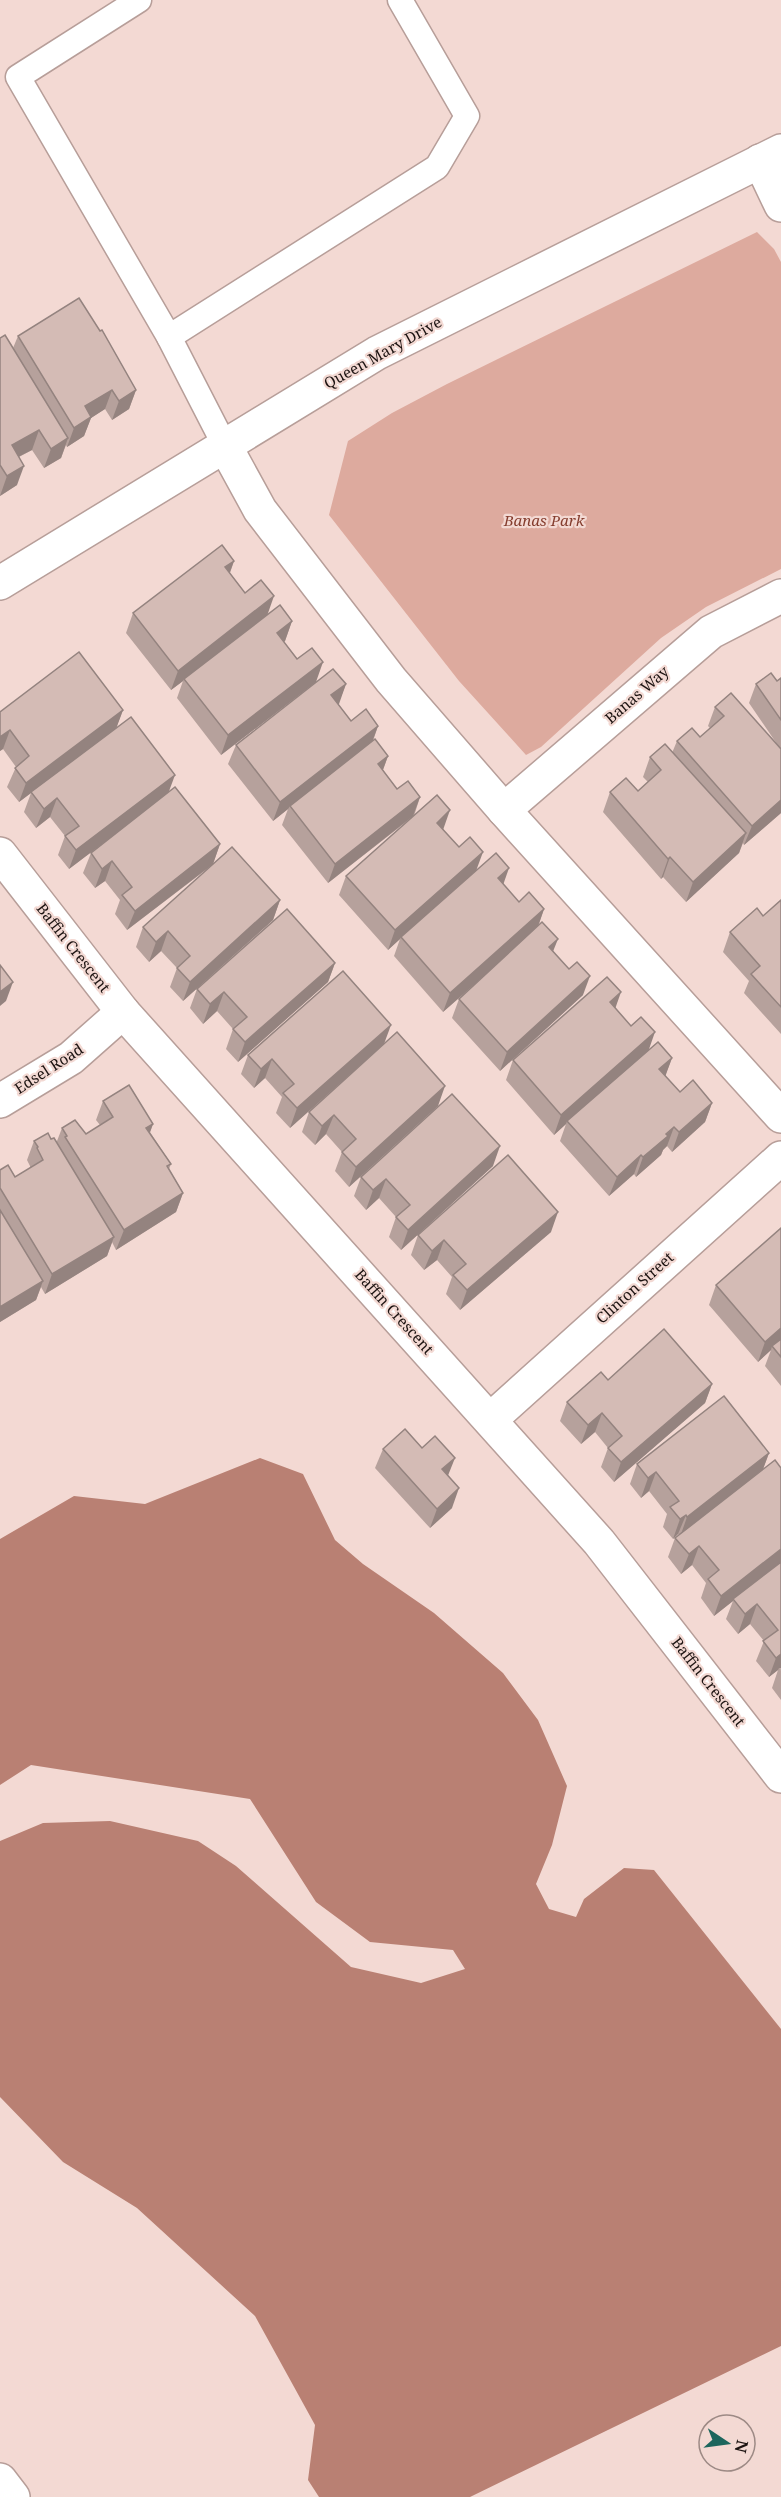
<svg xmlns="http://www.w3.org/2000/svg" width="781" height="2497" viewBox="0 0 781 2497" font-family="'Noto Serif',serif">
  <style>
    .green { fill: #ddaa9e }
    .water { fill: #b98073 }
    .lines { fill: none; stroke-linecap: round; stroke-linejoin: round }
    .lane-casing { stroke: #b79e99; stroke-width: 27 }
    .street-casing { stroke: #b79e99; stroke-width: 36 }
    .secondary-casing { stroke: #b79e99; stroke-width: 36 }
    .lane { stroke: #fff; stroke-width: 24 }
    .street { stroke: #fff; stroke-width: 33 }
    .secondary { stroke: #fff; stroke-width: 33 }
    .wall { fill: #b6a19c }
    .shaded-wall { fill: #94837f }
    .building { fill: #d4bbb5; stroke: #94837f; stroke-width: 1.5 }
    .labels { text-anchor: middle; stroke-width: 4.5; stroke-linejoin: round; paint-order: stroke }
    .street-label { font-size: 15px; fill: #1c1311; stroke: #f3d9d3 }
    .park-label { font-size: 15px; font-style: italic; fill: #853d2e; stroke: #f3d9d3 }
  </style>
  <rect width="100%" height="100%" fill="#f3d9d3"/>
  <!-- green -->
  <path class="green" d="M 757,232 L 774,249 L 781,262 L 781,569 L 706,607 L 661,638 L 541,747 L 526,755 L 459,681 L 329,515 L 348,441 L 392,413 L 447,384 Z"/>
  <!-- water -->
  <path class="water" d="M 260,1458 L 303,1474 L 335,1540 L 363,1564 L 434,1613 L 503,1673 L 538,1720 L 567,1786 L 552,1845 L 536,1884 L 549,1909 L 576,1917 L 584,1899 L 624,1868 L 654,1870 L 781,2029 L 781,2346 L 470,2497 L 319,2497 L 308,2480 L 315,2425 L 255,2316 L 137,2208 L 63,2162 L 0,2097 L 0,1841 L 43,1823 L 110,1821 L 198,1841 L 236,1866 L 351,1967 L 421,1983 L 465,1969 L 453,1950 L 370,1942 L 316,1902 L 250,1799 L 31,1765 L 0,1785 L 0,1539 L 74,1496 L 145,1504 Z"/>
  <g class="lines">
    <!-- lane casing -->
    <g class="lane-casing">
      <g id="lane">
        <path d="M 139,0 L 18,77 L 169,337 L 225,446"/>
        <path d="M 169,337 L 437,167 L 467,116 L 400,0"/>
      </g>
    </g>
    <!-- street casing -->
    <g class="street-casing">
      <g id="street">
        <path d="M 760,161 L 781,205"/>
        <path d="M 225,446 L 260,510 L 391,680 L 504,810 L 781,1116"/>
        <path d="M 504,810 L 711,632 L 781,596"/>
        <path d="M 0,854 L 123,1012 L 599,1542 L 781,1776"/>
        <path d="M 0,1101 L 71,1058 L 123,1012"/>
        <path d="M 490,1420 L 781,1158"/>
      </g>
    </g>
    <!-- secondary casing -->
    <g class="secondary-casing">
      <g id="secondary">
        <path d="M 0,583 L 377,353 L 781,151"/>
        <path d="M 0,2480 L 13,2497"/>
      </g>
    </g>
    <!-- lane -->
    <use href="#lane" class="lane"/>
    <!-- street -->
    <use href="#street" class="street"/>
    <!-- secondary -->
    <use href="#secondary" class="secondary"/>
  </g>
  <!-- wall -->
  <g class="wall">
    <path d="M 18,336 L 136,390 L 129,409 L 112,420 L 105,409 L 91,418 L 84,436 L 67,447 L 66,445 L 61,458 L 44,468 L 32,450 L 19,457 L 17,485 L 0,496 L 0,338 L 13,348 Z"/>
    <path d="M 234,561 L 230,573 L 245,593 L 267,615 L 292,621 L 285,641 L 284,642 L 316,682 L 221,755 L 177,698 L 183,681 L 171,690 L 126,633 L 133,613 Z"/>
    <path d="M 781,678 L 781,813 L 744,845 L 743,843 L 739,853 L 686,902 L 663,877 L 661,879 L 603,812 L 610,792 L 638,791 L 648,782 L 643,777 L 650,757 L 672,753 L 677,741 L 700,737 L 710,728 L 708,726 L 715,707 L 779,747 L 749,703 L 756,684 L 777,681 Z"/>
    <path d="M 346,684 L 338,704 L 351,721 L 378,726 L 373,741 L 388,756 L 383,770 L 397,789 L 420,797 L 414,816 L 443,830 L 477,870 L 503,884 L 519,902 L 544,909 L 538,927 L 553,951 L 583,995 L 500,1071 L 452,1018 L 459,999 L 490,971 L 443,1012 L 394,956 L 400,939 L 388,950 L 339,895 L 346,876 L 410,819 L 328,883 L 282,825 L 288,809 L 273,821 L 228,764 L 236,745 Z"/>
    <path d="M 123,710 L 116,728 L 168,793 L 220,844 L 213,864 L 280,900 L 273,920 L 183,1001 L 170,987 L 177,968 L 161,951 L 149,962 L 136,947 L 143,927 L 211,866 L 127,930 L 115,914 L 120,900 L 105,881 L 95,888 L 83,873 L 91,853 L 111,837 L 69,869 L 58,855 L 65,836 L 50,817 L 36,828 L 24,812 L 31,793 L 19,802 L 7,787 L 16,767 L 3,749 L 0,751 L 0,712 Z"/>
    <path d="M 781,900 L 781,1034 L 744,993 L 749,981 L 723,952 L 730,932 L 763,916 Z"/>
    <path d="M 335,963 L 328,982 L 238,1062 L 226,1049 L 233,1029 L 217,1011 L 203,1024 L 190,1008 L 197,989 Z"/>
    <path d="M 615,1008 L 649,1050 L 672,1058 L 665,1076 L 680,1092 L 712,1103 L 705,1122 L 672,1152 L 667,1146 L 663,1150 L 661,1155 L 636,1177 L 634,1174 L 609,1196 L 560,1141 L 566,1124 L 554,1135 L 506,1080 L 513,1060 Z"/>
    <path d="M 384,1044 L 290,1128 L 276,1113 L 282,1097 L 265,1078 L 254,1088 L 241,1074 L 248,1055 Z"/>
    <path d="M 103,1101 L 153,1124 L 150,1132 L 171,1164 L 169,1169 L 183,1193 L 176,1212 L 116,1250 L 112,1242 L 107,1256 L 45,1294 L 41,1287 L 36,1300 L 0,1322 L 0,1170 L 15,1177 L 30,1168 L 30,1166 L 27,1160 L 34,1141 L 51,1139 L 57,1141 L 62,1128 L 86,1134 L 100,1125 L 96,1120 Z"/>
    <path d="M 438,1106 L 349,1187 L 335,1171 L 342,1152 L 326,1134 L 315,1145 L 302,1132 L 309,1112 Z"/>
    <path d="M 493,1166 L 401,1250 L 389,1237 L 396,1217 L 379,1198 L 366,1210 L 354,1196 L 361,1177 Z"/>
    <path d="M 781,1228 L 781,1386 L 765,1366 L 771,1350 L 758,1362 L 709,1305 L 716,1285 Z"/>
    <path d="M 551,1232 L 460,1310 L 446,1294 L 452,1277 L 437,1260 L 424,1270 L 411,1255 L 418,1235 Z"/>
    <path d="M 608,1380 L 712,1384 L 705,1403 L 614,1482 L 601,1467 L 608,1448 L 595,1432 L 581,1444 L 560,1421 L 567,1402 Z"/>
    <path d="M 383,1449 L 452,1508 L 430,1528 L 375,1468 Z"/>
    <path d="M 769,1453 L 763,1469 L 781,1671 L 781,1700 L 772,1688 L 778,1670 L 769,1677 L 756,1661 L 764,1641 L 750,1624 L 738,1634 L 726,1619 L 733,1601 L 714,1616 L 701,1598 L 706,1583 L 692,1565 L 681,1574 L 668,1557 L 675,1538 L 679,1535 L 678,1534 L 673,1539 L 663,1527 L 667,1514 L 649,1491 L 641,1498 L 630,1484 L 637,1464 Z"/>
  </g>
  <!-- shaded-wall -->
  <g class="shaded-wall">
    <path d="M 112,390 L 105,409 L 91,418 L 84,436 L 67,447 L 74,428 L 85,406 Z"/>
    <path d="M 136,390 L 129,409 L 112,420 L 119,401 Z"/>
    <path d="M 39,430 L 32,450 L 4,464 L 12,445 Z"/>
    <path d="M 68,438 L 61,458 L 44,468 L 51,449 Z"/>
    <path d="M 24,466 L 17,485 L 0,496 L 7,476 Z"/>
    <path d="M 234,561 L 227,580 L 225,567 Z"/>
    <path d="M 274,596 L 267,616 L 184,679 L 183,681 L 171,690 L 178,671 Z"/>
    <path d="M 292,621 L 285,641 L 270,652 L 277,633 Z"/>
    <path d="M 323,662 L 316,682 L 221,755 L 228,735 Z"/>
    <path d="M 346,684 L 339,704 L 324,715 L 331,695 Z"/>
    <path d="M 123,710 L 116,729 L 19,802 L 26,783 Z"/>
    <path d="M 378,726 L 371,745 L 290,806 L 288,809 L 273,821 L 280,802 Z"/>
    <path d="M 10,730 L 3,749 L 0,751 L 0,737 Z"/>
    <path d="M 388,756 L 381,775 L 378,764 Z"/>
    <path d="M 175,775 L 168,794 L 69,869 L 76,850 Z"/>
    <path d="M 420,797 L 413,816 L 328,883 L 335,864 Z"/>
    <path d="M 57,798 L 50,817 L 36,828 L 44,809 Z"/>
    <path d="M 781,800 L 781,813 L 744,845 L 752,826 Z"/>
    <path d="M 450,810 L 443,830 L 437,823 Z"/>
    <path d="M 746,833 L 739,853 L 686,902 L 693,882 Z"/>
    <path d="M 220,844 L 213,864 L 127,930 L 135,911 Z"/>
    <path d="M 483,852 L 476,871 L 401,937 L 400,939 L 388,950 L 395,930 Z"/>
    <path d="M 670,857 L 663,877 L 661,879 L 668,859 Z"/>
    <path d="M 112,861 L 105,881 L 95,888 L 102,869 Z"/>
    <path d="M 509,868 L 502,888 L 498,878 Z"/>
    <path d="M 280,900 L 273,920 L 183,1001 L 190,982 Z"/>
    <path d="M 544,909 L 537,929 L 443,1012 L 450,993 Z"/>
    <path d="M 168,931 L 161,951 L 149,962 L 156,942 Z"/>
    <path d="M 558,939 L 550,959 L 549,947 Z"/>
    <path d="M 335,963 L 328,982 L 238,1062 L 245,1042 Z"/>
    <path d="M 590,976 L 583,995 L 500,1071 L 507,1052 Z"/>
    <path d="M 13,982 L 6,1001 L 0,1006 L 0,992 Z"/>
    <path d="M 224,992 L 217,1011 L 203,1024 L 210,1004 Z"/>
    <path d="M 621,992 L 614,1012 L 610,1002 Z"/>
    <path d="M 391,1025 L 384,1044 L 290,1128 L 297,1108 Z"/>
    <path d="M 655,1032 L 648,1052 L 567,1121 L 566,1124 L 554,1135 L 561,1115 Z"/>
    <path d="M 672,1058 L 665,1077 L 659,1069 Z"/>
    <path d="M 272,1059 L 265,1078 L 254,1088 L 261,1069 Z"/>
    <path d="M 445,1086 L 438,1106 L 349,1187 L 356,1167 Z"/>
    <path d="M 712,1103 L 705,1122 L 672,1152 L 679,1132 Z"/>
    <path d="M 334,1115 L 326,1134 L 315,1145 L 322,1126 Z"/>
    <path d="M 153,1124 L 146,1143 L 146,1128 Z"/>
    <path d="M 674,1127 L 667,1146 L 663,1150 L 661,1155 L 636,1177 L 643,1157 Z"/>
    <path d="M 500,1146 L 493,1166 L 401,1250 L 408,1230 Z"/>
    <path d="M 641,1155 L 634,1174 L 609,1196 L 617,1177 Z"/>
    <path d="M 386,1179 L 379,1198 L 366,1210 L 373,1190 Z"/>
    <path d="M 183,1193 L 176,1212 L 116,1250 L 124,1230 Z"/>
    <path d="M 558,1212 L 551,1232 L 460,1310 L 467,1290 Z"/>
    <path d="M 114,1237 L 107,1256 L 45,1294 L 52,1274 Z"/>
    <path d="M 444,1240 L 437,1260 L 424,1270 L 432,1251 Z"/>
    <path d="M 43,1281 L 36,1300 L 0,1322 L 0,1307 Z"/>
    <path d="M 781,1328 L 781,1341 L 772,1346 L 771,1350 L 758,1362 L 765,1342 Z"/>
    <path d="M 712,1384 L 705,1403 L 614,1482 L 621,1462 Z"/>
    <path d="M 602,1413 L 595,1432 L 581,1444 L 588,1425 Z"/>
    <path d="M 769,1453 L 762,1472 L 680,1537 L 687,1517 Z"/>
    <path d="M 455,1458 L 447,1478 L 442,1469 Z"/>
    <path d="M 656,1472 L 649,1491 L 641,1498 L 648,1478 Z"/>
    <path d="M 459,1488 L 452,1508 L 430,1528 L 437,1509 Z"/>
    <path d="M 686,1515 L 678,1534 L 673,1539 L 680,1519 Z"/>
    <path d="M 699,1546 L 692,1565 L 681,1574 L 689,1554 Z"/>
    <path d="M 781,1549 L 781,1563 L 733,1599 L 733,1601 L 714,1616 L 721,1596 Z"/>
    <path d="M 757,1604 L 750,1624 L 738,1634 L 745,1614 Z"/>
    <path d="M 781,1654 L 781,1668 L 779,1668 L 778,1670 L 769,1677 L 776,1658 Z"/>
  </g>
  <!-- building -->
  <g class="building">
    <path d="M 79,298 L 100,331 L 102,330 L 136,390 L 119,401 L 112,390 L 85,406 L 91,417 L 74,428 L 18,336 Z"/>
    <path d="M 5,335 L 68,438 L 51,449 L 39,430 L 12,445 L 24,466 L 7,476 L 0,465 L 0,338 Z"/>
    <path d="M 222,545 L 234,561 L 225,567 L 245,593 L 261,580 L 274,596 L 178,671 L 133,613 Z"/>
    <path d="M 280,605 L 292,621 L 277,633 L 297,659 L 312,648 L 323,662 L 228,735 L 184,679 Z"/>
    <path d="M 79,652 L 123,710 L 26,783 L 15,768 L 29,756 L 10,730 L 0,737 L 0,712 Z"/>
    <path d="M 333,669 L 346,684 L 331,695 L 351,721 L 366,709 L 378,726 L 280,802 L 236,745 Z"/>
    <path d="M 771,673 L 777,681 L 781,678 L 781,720 L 756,684 Z"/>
    <path d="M 731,693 L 781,749 L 781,800 L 752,826 L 677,741 L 692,728 L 700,737 L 724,716 L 715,707 Z"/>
    <path d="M 131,717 L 175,775 L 76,850 L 65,836 L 79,826 L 57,798 L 44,809 L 31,792 Z"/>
    <path d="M 375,739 L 388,756 L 378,764 L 397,789 L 408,781 L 420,797 L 335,864 L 290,806 Z"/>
    <path d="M 665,744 L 746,833 L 693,882 L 670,857 L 668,859 L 610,792 L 626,778 L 638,791 L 661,770 L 650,757 Z"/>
    <path d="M 175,787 L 220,844 L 135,911 L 122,895 L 132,887 L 112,861 L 102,869 L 91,853 Z"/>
    <path d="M 437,795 L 450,810 L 437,823 L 459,847 L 470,837 L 483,852 L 395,930 L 346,876 Z"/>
    <path d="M 232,847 L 280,900 L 190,982 L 177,968 L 190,956 L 168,931 L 156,942 L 143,927 Z"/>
    <path d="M 496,853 L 509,868 L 498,878 L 519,902 L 529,892 L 544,909 L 450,993 L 401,937 Z"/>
    <path d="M 781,900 L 781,1007 L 751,974 L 760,966 L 730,932 L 757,908 L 763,916 Z"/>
    <path d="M 287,909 L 335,963 L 245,1042 L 233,1029 L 247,1017 L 224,992 L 210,1004 L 197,989 Z"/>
    <path d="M 542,922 L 558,939 L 549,947 L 569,969 L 577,962 L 590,976 L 507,1052 L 459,999 Z"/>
    <path d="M 0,965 L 13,982 L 0,992 Z"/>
    <path d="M 343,971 L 391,1025 L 297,1108 L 283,1093 L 294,1084 L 272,1059 L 261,1069 L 248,1055 Z"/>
    <path d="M 607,977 L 621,992 L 610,1002 L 631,1026 L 641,1017 L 655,1032 L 561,1115 L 513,1060 Z"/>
    <path d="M 397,1032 L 445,1086 L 356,1167 L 342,1152 L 356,1139 L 334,1115 L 322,1126 L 309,1112 Z"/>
    <path d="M 658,1042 L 672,1058 L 659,1069 L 680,1092 L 693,1080 L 712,1103 L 679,1132 L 674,1127 L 666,1134 L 668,1136 L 643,1157 L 641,1155 L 617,1177 L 567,1121 Z"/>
    <path d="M 129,1085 L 153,1124 L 146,1128 L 171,1164 L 167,1166 L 183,1193 L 124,1230 L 65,1137 L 67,1136 L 62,1128 L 75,1120 L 86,1134 L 113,1117 L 103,1101 Z"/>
    <path d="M 452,1094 L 500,1146 L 408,1230 L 396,1217 L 410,1205 L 386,1179 L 373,1190 L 361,1177 Z"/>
    <path d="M 48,1133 L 51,1139 L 54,1138 L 114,1237 L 52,1274 L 0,1188 L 0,1170 L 8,1165 L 15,1177 L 43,1160 L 37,1148 L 38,1147 L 34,1141 Z"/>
    <path d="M 508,1155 L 558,1212 L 467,1290 L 453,1275 L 466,1264 L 444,1240 L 432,1251 L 418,1235 Z"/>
    <path d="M 0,1210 L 43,1281 L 0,1307 Z"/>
    <path d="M 781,1228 L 781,1328 L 765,1342 L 716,1285 Z"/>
    <path d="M 664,1329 L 712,1384 L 621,1462 L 608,1448 L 622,1436 L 602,1413 L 588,1425 L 567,1402 L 601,1372 L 608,1380 Z"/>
    <path d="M 781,1339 L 781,1357 L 772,1346 Z"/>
    <path d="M 724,1396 L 769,1453 L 687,1517 L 686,1515 L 680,1519 L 670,1507 L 679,1501 L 656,1472 L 648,1478 L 637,1464 Z"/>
    <path d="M 405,1429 L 422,1448 L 435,1436 L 455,1458 L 442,1469 L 459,1488 L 437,1509 L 383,1449 Z"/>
    <path d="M 775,1460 L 781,1468 L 781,1549 L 721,1596 L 708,1579 L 719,1570 L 699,1546 L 689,1554 L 675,1538 Z"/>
    <path d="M 781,1562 L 781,1654 L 776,1658 L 763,1641 L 778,1630 L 757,1604 L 745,1614 L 733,1599 Z"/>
  </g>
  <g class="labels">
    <!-- street labels -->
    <g class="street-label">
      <text transform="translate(383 353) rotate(-29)" y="5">Queen Mary Drive</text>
      <text transform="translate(637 695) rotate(-41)" y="5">Banas Way</text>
      <text transform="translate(73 948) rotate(52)" y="5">Baffin Crescent</text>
      <text transform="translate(49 1069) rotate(-33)" y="5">Edsel Road</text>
      <text transform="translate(635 1288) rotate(-42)" y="5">Clinton Street</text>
      <text transform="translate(394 1312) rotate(48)" y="5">Baffin Crescent</text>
      <text transform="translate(708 1682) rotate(52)" y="5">Baffin Crescent</text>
    </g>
    <!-- park labels -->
    <g class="park-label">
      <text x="544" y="526">Banas Park</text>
    </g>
  </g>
  <!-- north arrow -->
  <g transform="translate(727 2443) rotate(103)"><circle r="28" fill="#f3d9d3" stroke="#9d8a85" stroke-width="1.5"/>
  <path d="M0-4.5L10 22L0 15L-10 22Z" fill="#1d665d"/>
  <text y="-9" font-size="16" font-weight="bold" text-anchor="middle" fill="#1c1311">N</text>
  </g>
</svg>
